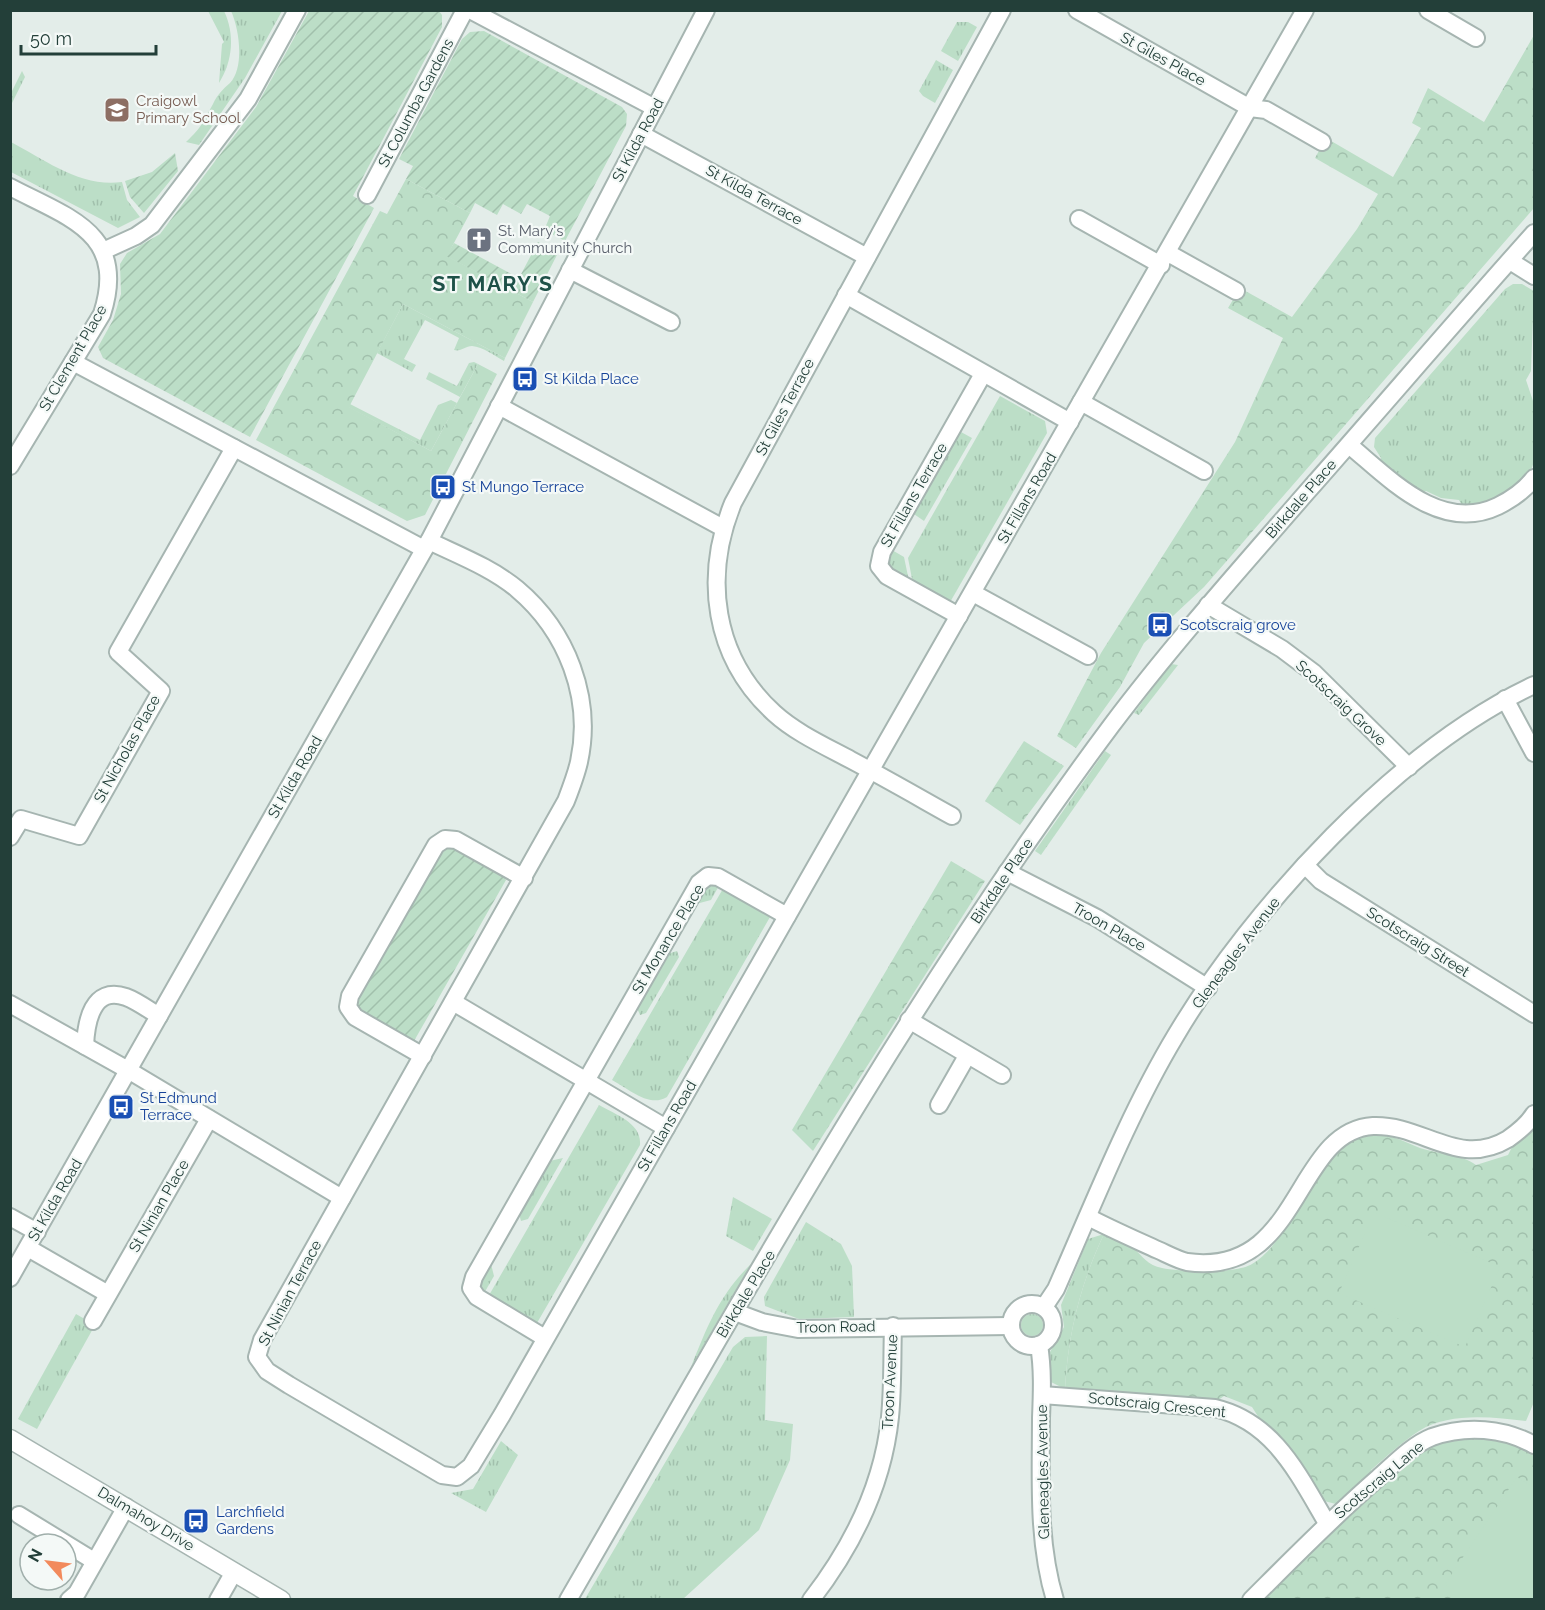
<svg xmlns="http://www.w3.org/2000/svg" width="1545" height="1610" viewBox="0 0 1545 1610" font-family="Raleway,sans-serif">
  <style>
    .grass { fill: url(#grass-tufts) }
    .forest { fill: url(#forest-crowns) }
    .garden { fill: url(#garden-furrows) }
    .pitch { fill: #bcdec7 }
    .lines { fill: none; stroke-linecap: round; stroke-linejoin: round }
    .minor-casing { stroke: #a6b5b1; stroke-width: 20 }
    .tertiary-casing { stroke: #a6b5b1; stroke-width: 21 }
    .minor { stroke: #fff; stroke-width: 16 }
    .tertiary { stroke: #fff; stroke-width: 18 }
    .labels { text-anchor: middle; stroke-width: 4.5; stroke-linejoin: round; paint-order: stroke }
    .street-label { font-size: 15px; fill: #233f39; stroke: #f4f9f7 }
    .education-label { font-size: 15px; fill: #785e54; stroke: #f4f9f7; text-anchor: start }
    .worship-label { font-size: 15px; fill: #5b616d; stroke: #f4f9f7; text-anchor: start }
    .transit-label { font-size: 15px; fill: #164399; stroke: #f4f9f7; text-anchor: start }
    .district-label { font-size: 21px; font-weight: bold; letter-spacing: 1.5px; fill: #1e5148; stroke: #f4f9f7 }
  </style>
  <defs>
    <pattern id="grass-tufts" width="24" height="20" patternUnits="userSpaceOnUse" patternTransform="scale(1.5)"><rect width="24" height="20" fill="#bcdec7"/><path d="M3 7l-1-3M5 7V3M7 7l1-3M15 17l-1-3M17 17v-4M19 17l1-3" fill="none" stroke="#a1c0ac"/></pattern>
    <pattern id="forest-crowns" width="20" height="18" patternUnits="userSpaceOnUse" patternTransform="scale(1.5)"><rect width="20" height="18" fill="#bcdec7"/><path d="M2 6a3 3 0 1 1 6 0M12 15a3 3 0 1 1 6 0" fill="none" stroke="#a1c0ac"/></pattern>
    <pattern id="garden-furrows" width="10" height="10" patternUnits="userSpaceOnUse" patternTransform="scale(1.5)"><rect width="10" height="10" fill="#bcdec7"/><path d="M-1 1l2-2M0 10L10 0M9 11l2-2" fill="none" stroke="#a1c0ac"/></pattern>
  </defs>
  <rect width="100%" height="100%" fill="#e3ede9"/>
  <!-- grass -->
  <g class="grass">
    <path d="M 208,11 L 224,11 C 235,34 233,61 219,83 L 222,44 L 224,42 Z"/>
    <path d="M 231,11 L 282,11 L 245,78 L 199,145 L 186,142 C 203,126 202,123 213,104 C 217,95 223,89 230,83 C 245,67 239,28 231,11 Z"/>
    <path d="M 957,22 L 968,22 L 977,27 L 958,61 L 941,51 Z"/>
    <path d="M 936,60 L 953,70 L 935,103 L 923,96 L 919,91 Z"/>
    <path d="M 22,71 L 25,77 L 11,105 L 11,93 Z"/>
    <path d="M 11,142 C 45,160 82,188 122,182 L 127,200 L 140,217 L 118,228 L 11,172 Z"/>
    <path d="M 1513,284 L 1522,284 L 1534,291 L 1531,371 L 1526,380 L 1534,404 L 1534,462 L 1531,470 L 1516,487 L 1498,499 L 1463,507 L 1459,500 L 1441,498 L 1426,491 L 1418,495 L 1378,462 L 1381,458 L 1374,447 L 1375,438 L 1505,289 Z"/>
    <path d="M 403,304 L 505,358 L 504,361 C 495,356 483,347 472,346 C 465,346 461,352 454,350 L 459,338 L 425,320 L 404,359 L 416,365 L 412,372 L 377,353 Z"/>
    <path d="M 474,362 L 478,364 L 460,397 L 426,379 L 429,372 L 457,386 L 469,363 Z"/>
    <path d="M 1000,396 L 1045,421 L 1047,433 L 949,604 L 913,584 L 908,558 Z"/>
    <path d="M 451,400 L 457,403 L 431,451 L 348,407 L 350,404 L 420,440 L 438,405 Z"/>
    <path d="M 961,432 L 972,438 L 924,521 L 911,512 L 956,433 Z"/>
    <path d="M 892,550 L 904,557 L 909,581 L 886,566 L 888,551 Z"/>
    <path d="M 1171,664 L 1178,665 L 1139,715 L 1134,713 Z"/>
    <path d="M 1105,751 L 1111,755 L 1041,855 L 1035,851 Z"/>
    <path d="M 710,881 L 720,884 L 711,900 L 692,905 Z"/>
    <path d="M 724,887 L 767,911 L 770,917 L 667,1097 C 649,1108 629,1089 612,1080 Z"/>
    <path d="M 677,951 L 679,957 L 646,1013 L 640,1015 L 636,1005 L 664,955 Z"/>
    <path d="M 599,1105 C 616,1115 642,1123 640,1145 L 537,1323 L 528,1321 L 488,1297 Z"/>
    <path d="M 563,1158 L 528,1219 L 521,1221 L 518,1210 L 545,1162 Z"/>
    <path d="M 733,1197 L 772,1219 L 753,1251 L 726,1236 Z"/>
    <path d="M 806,1222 L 841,1244 L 852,1266 L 854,1317 L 799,1319 L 765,1306 L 764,1297 Z"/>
    <path d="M 1104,1234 C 1080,1285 1068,1334 1065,1389 L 1051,1382 L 1050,1352 L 1064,1327 L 1061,1305 L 1088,1239 Z"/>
    <path d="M 490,1260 L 494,1276 L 483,1295 L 480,1293 L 478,1281 Z"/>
    <path d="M 751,1264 L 691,1367 C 707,1327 719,1295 751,1264 Z"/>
    <path d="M 76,1314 L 95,1325 L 37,1429 L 18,1419 Z"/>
    <circle cx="1032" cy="1325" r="11"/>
    <path d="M 767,1336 L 765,1420 L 793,1424 L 790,1460 L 759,1530 L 683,1599 L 585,1599 L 733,1347 L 745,1337 Z"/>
    <path d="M 501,1441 L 518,1455 L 486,1512 L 451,1493 L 473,1489 Z"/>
  </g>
  <!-- forest -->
  <g class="forest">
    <path d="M 1534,35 L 1534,208 L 1204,587 L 1144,643 L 1120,687 L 1076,748 L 1057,736 L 1101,653 L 1235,442 L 1283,338 L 1228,308 L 1240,288 L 1292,317 L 1357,229 L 1378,194 L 1315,158 L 1326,138 L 1393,177 L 1421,128 L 1412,123 L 1428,88 L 1484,122 Z"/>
    <path d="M 406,179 L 470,213 L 447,256 L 533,302 L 505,358 L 403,304 L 349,407 L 431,451 L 478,364 L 497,374 L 425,515 L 407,521 L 256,440 L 380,211 L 387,214 Z"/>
    <path d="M 1024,741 L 1064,766 L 1020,825 L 985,801 Z"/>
    <path d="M 951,861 L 985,881 L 813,1151 L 792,1130 Z"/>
    <path d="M 1534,1128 L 1534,1402 L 1526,1421 C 1492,1417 1449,1412 1419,1431 C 1402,1442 1386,1457 1371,1470 L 1374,1474 L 1336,1504 L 1324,1501 L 1280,1436 L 1259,1418 L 1252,1407 L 1224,1396 L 1217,1401 L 1065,1389 C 1068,1334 1080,1285 1104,1234 C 1113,1239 1125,1242 1133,1248 C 1142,1255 1148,1266 1162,1268 C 1180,1272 1236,1274 1252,1264 C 1299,1236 1314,1140 1372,1135 C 1388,1133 1406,1142 1420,1148 C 1438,1154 1461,1154 1476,1165 L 1508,1155 L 1513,1145 Z"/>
    <path d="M 1460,1437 L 1491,1437 L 1534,1451 L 1534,1599 L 1260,1600 L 1408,1459 L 1431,1444 Z"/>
  </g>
  <!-- garden -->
  <g class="garden">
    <path d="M 309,11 L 439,11 L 442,15 L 442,27 L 353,196 L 374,208 L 250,437 L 103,358 L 98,347 L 113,320 L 121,294 L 120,264 L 127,253 L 160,234 L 256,107 Z"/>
    <path d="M 484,31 L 622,107 L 627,114 L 626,126 L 565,241 L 548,232 L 545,228 L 550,216 L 527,204 L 521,214 L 503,204 L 497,215 L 475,203 L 470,213 L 406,179 L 413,166 L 399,159 L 462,39 L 470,32 Z"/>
    <path d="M 175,153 L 178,171 L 144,213 L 130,197 L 125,181 L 152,172 Z"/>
    <path d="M 538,242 L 558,253 L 533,302 L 446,256 L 454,243 L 519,278 Z"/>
    <path d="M 453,846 L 500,871 L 506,880 L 414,1041 L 408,1041 L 358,1012 L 355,1005 L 356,998 L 441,849 Z"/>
  </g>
  <!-- pitch -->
  <g class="pitch">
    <path d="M 1374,1212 L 1500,1267 L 1465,1347 L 1339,1293 Z"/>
    <path d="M 1517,1477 L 1534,1488 L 1534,1599 L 1467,1599 L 1445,1584 Z"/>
  </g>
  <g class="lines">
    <!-- minor casing -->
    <g class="minor-casing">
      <g id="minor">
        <path d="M 470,10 L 655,108"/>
        <path d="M 1077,10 L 1250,108 L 1266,110 L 1322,142"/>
        <path d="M 1428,10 L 1476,38"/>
        <path d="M 641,134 L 867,257"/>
        <path d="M 10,187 C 69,218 128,233 102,314 L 10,466"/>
        <path d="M 367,195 L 465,10"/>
        <path d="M 1079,219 L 1161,265"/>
        <path d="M 103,251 L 136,236 L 152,225 L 248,99 L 297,10"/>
        <path d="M 1168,253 L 1236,291"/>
        <path d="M 1510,261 L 1534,276"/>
        <path d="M 570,270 L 671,322"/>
        <path d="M 846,295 L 1070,422"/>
        <path d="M 73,362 L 424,549"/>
        <path d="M 1081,402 L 1204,471"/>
        <path d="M 499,406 L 723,528"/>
        <path d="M 1349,445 C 1389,478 1440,534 1498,506 C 1512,499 1524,491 1534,478"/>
        <path d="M 429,541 C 458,555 492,568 517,589 C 567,631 593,698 579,762 C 576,775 571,788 566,801 L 262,1340 L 257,1357 L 267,1371 L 289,1385 L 442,1475 L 457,1477 L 471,1466 L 502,1415 L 1305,10"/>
        <path d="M 973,593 L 1088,656"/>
        <path d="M 1208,605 L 1282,649 L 1314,673 L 1409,767"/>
        <path d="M 959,616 L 887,576 L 879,566 L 882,552 L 983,374"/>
        <path d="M 1505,699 L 1534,753"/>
        <path d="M 952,816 C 918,797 885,778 851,760 C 825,746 796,733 774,713 C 713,657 703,577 733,503 L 1002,10"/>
        <path d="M 10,837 L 21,819 L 79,836 L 161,691 L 118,652 L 234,448"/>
        <path d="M 1305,865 L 1321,881 L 1534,1014"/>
        <path d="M 1007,872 L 1097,918 L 1208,988"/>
        <path d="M 453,1002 L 666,1128"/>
        <path d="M 10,1004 L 128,1070 L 342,1198"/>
        <path d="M 909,1020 L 1002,1075"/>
        <path d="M 85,1046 C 86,1023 92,985 126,997 C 137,1001 149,1010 159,1016"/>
        <path d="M 423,1056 L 355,1017 L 348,1007 L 350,996 L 436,845 L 445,839 L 456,840 L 524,878"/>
        <path d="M 939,1105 L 967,1056"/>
        <path d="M 10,1217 L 37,1232"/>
        <path d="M 1088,1217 C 1111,1229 1134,1239 1158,1250 C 1167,1254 1178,1260 1187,1262 C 1302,1278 1293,1131 1373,1126 C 1423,1124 1458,1169 1508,1139 C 1518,1132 1528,1124 1534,1114"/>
        <path d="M 28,1248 L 108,1294"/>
        <path d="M 10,1278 L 429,541 L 706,10"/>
        <circle cx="1032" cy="1325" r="21"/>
        <path d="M 1044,1307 L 1056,1289 C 1093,1205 1129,1113 1176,1035 C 1252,907 1399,748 1534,685"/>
        <path d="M 735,1312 L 762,1322 L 798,1329 L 1010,1326"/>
        <path d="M 93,1321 L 209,1119"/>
        <path d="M 545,1338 L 477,1297 L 471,1288 L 474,1277 L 699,883 L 708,876 L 718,877 L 787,916"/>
        <path d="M 1039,1345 C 1043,1369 1042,1393 1041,1418 C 1041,1478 1037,1541 1055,1600"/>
        <path d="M 1042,1395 L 1215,1408 C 1274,1422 1298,1474 1327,1523"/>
        <path d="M 19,1515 L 94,1561"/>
        <path d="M 69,1600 L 77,1593 L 126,1507"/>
        <path d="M 218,1600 L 234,1572"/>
        <path d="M 568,1600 C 740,1303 906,1001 1111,726 C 1172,645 1240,569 1306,493 C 1382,407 1457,319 1534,233"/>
        <path d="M 811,1600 C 852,1547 883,1485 890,1417 C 893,1387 892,1356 893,1326"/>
        <path d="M 1251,1600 C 1293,1558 1333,1517 1378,1478 C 1394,1464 1412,1445 1432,1437 C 1466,1425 1504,1428 1534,1445"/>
      </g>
    </g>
    <!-- tertiary casing -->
    <g class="tertiary-casing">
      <path id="tertiary" d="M 10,1439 L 281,1600"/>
    </g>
    <!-- minor -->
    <use href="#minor" class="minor"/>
    <!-- tertiary -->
    <use href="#tertiary" class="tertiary"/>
  </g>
  <!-- icons -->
  <defs>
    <g id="school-square" transform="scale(1.35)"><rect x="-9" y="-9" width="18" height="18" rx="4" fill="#8d6e63" stroke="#f4f9f7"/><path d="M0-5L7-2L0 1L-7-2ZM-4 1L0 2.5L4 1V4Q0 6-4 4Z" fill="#fff"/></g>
    <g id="church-square" transform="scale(1.35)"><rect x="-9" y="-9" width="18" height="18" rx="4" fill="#6b7280" stroke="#f4f9f7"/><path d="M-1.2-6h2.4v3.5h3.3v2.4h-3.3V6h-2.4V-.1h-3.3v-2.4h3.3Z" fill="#fff"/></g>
    <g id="bus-square" transform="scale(1.35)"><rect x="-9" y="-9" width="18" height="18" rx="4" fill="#1a4fb4" stroke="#f4f9f7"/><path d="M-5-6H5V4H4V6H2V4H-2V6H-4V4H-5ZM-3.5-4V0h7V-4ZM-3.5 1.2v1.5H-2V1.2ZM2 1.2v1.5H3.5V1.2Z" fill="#fff"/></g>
  </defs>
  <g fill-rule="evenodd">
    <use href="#school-square" x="117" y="110"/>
    <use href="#church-square" x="479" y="240"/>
    <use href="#bus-square" x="525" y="379"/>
    <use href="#bus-square" x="443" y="487"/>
    <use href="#bus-square" x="1160" y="625"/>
    <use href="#bus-square" x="121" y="1107"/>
    <use href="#bus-square" x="196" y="1521"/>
  </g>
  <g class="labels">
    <!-- street labels -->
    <g class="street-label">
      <text transform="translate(1163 59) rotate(29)" y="5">St Giles Place</text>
      <text transform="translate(416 103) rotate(-62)" y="5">St Columba Gardens</text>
      <text transform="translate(638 140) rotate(-62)" y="5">St Kilda Road</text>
      <text transform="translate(754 195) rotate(29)" y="5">St Kilda Terrace</text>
      <text transform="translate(73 358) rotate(-60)" y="5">St Clement Place</text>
      <text transform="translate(785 407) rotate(-62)" y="5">St Giles Terrace</text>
      <text transform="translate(914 495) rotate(-60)" y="5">St Fillans Terrace</text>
      <text transform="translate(1027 498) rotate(-60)" y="5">St Fillans Road</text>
      <text transform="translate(1301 499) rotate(-49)" y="5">Birkdale Place</text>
      <text transform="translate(1341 703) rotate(43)" y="5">Scotscraig Grove</text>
      <text transform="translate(127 749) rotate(-61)" y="5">St Nicholas Place</text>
      <text transform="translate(295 777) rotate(-60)" y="5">St Kilda Road</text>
      <text transform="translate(1002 881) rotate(-56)" y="5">Birkdale Place</text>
      <text transform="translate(1109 927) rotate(30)" y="5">Troon Place</text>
      <text transform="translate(668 939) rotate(-59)" y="5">St Monance Place</text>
      <text transform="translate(1418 942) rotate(32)" y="5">Scotscraig Street</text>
      <text transform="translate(1236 953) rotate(-53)" y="5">Gleneagles Avenue</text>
      <text transform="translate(667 1126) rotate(-60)" y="5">St Fillans Road</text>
      <text transform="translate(55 1200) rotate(-60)" y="5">St Kilda Road</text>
      <text transform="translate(159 1206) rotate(-60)" y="5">St Ninian Place</text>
      <text transform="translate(290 1293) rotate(-62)" y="5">St Ninian Terrace</text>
      <text transform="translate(746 1294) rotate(-59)" y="5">Birkdale Place</text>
      <text transform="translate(836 1327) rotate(-1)" y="5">Troon Road</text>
      <text transform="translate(890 1382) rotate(-87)" y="5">Troon Avenue</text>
      <text transform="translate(1157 1405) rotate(6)" y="5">Scotscraig Crescent</text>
      <text transform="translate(1043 1472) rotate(-91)" y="5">Gleneagles Avenue</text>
      <text transform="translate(1379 1480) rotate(-40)" y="5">Scotscraig Lane</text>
      <text transform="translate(146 1519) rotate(31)" y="5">Dalmahoy Drive</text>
    </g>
    <!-- education labels -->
    <g class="education-label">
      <text x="136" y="106">Craigowl<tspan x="136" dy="17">Primary School</tspan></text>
    </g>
    <!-- worship labels -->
    <g class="worship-label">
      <text x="498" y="236">St. Mary's<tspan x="498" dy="17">Community Church</tspan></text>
    </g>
    <!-- transit labels -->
    <g class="transit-label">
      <text x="544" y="384">St Kilda Place</text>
      <text x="462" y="492">St Mungo Terrace</text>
      <text x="1180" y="630">Scotscraig grove</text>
      <text x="140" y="1103">St Edmund<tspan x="140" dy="17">Terrace</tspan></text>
      <text x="216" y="1517">Larchfield<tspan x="216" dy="17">Gardens</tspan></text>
    </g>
    <!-- district labels -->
    <g class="district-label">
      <text x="493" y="291">ST MARY'S</text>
    </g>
  </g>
  <!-- border -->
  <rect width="1545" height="1610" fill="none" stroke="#233f39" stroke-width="24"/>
  <!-- north arrow -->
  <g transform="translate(48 1562) rotate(298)"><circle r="28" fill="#f4f9f7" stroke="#a0afab" stroke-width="1.5"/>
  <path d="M0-4.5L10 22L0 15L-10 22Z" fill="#f28a5c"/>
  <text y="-9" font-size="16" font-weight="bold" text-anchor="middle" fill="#233f39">N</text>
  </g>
  <!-- scale -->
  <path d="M21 45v9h135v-9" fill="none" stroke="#233f39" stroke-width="3"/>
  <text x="30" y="45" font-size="18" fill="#233f39" stroke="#f4f9f7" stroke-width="4.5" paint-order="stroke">50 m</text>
</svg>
